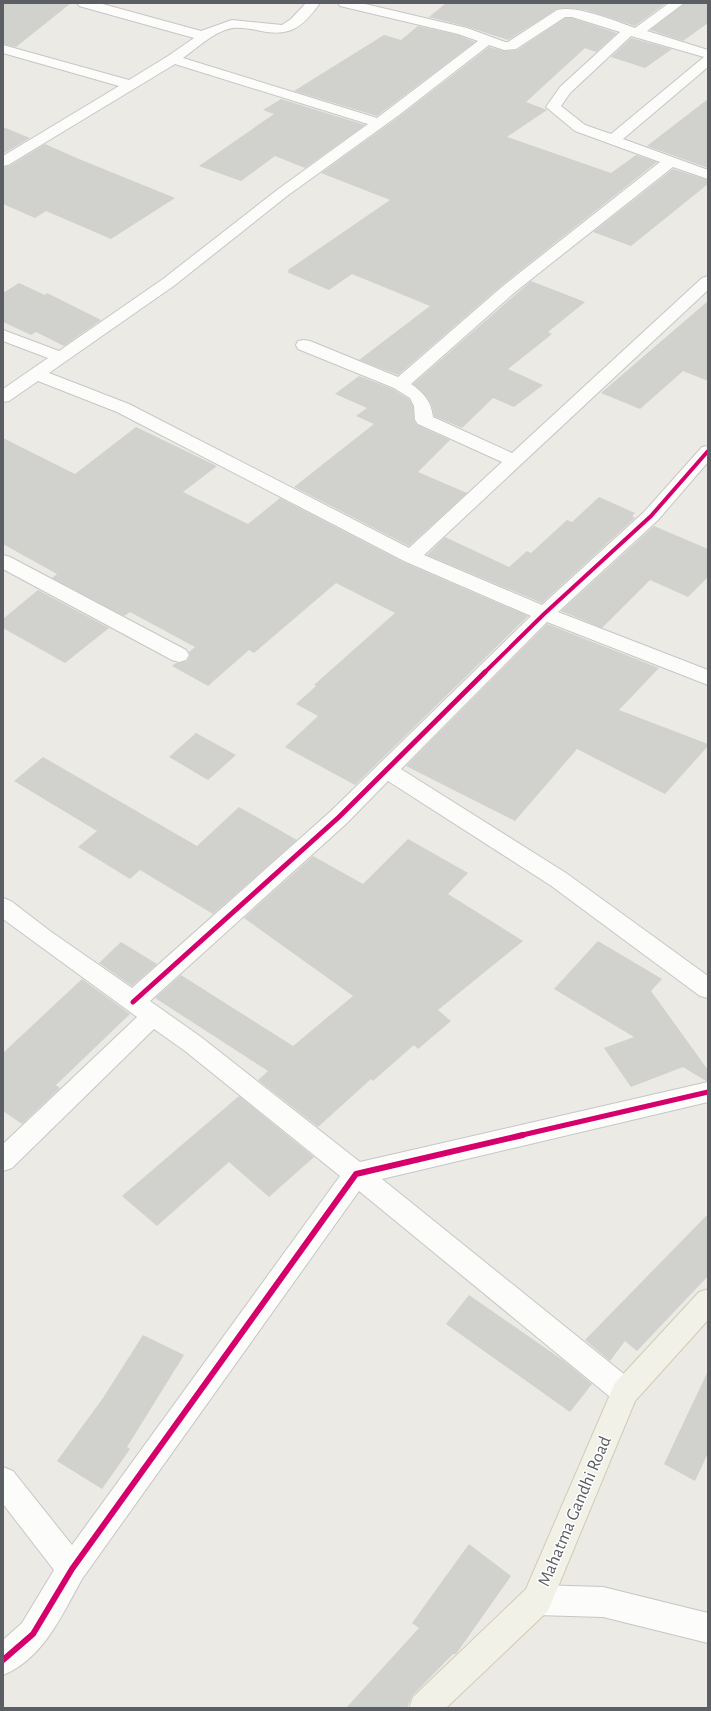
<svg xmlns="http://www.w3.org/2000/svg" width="711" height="1711" viewBox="0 0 711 1711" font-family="'Alegreya Sans',sans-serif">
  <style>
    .building { fill: #d1d1ce }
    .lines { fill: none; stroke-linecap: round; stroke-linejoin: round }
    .minor-casing { stroke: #c7c6c6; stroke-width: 2 }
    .major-casing { stroke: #d2cbb4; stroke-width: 2 }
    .minor { fill: #fcfcfb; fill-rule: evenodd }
    .major { fill: #f2f1e8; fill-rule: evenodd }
    .cycleway-far2-casing { stroke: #fff; stroke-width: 6 }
    .cycleway-far1-casing { stroke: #fff; stroke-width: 8 }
    .cycleway-casing { stroke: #fff; stroke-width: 9 }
    .cycleway-far2 { stroke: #d6006c; stroke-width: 4 }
    .cycleway-far1 { stroke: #d6006c; stroke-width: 5 }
    .cycleway { stroke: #d6006c; stroke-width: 6 }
    .labels { text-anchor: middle; stroke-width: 3; stroke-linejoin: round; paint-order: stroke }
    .near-street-label { font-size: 18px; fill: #5b5e63; stroke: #fff }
  </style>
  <rect width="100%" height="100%" fill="#ebeae5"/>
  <!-- building -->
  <g class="building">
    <path d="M 3,3 L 71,3 L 16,47 L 3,44 Z"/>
    <path d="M 446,3 L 666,3 L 635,26 L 586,10 L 565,8 L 557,9 L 508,40 L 468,27 L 429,17 Z"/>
    <path d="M 685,3 L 708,3 L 708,23 L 683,41 L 650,30 Z"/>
    <path d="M 565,18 L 572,18 L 617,33 L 596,52 L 585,48 L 526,102 L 547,110 L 507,137 L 611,173 L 636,155 L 657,162 L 502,285 L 398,375 L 359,360 L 430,306 L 352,274 L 329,290 L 287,272 L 289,271 L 288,270 L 390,200 L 321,173 L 400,116 L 489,47 L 504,51 L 517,50 Z"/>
    <path d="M 418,26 L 458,35 L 475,42 L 377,116 L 294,91 L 384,35 L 401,40 Z"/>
    <path d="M 631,38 L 672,49 L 645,68 L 611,57 Z"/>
    <path d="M 281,99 L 365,125 L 305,168 L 275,156 L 241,181 L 199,166 L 274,114 L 263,110 Z"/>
    <path d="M 708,99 L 708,168 L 647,146 Z"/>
    <path d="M 3,127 L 30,138 L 3,154 Z"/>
    <path d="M 45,144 L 79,159 L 175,198 L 111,239 L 46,211 L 35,218 L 3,204 L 3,167 L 9,166 Z"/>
    <path d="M 673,169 L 708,180 L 708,184 L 631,246 L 593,232 Z"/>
    <path d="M 531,281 L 585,302 L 548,332 L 552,334 L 508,369 L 543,385 L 514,407 L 493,398 L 462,428 L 434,416 L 432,406 L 427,397 L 413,384 Z"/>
    <path d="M 19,283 L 45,295 L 47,293 L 101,320 L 64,346 L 36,332 L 31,335 L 3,322 L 3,293 Z"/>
    <path d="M 708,301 L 708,381 L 683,371 L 640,409 L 601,393 Z"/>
    <path d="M 359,376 L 393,389 L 409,399 L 413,406 L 414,420 L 417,425 L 450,440 L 418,472 L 467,493 L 409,546 L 294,487 L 374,424 L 356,416 L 367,408 L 335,394 Z"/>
    <path d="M 136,427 L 217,466 L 183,492 L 248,524 L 280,498 L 403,562 L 528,616 L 355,785 L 285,747 L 318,716 L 296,704 L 316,686 L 314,685 L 395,613 L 336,583 L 254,653 L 249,650 L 208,686 L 172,666 L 176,663 L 179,663 L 187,661 L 190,656 L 189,652 L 195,647 L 130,612 L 124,616 L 52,578 L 57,574 L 3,544 L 3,438 L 75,474 Z"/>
    <path d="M 599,497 L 635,513 L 632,516 L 635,518 L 542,603 L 427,555 L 445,537 L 509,567 L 527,551 L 531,553 L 567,520 L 572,522 Z"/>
    <path d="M 654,526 L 708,549 L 708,577 L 688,597 L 650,580 L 602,628 L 561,611 Z"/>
    <path d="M 38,590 L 109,628 L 65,663 L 3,628 L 3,619 Z"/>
    <path d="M 547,624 L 659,668 L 619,710 L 708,744 L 708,746 L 665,794 L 577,749 L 515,821 L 406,766 Z"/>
    <path d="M 196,733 L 236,755 L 208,780 L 169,757 Z"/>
    <path d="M 43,757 L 197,846 L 239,807 L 297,840 L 213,914 L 140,870 L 130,879 L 78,847 L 97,831 L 14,781 Z"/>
    <path d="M 408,839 L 468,873 L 448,894 L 523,941 L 438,1010 L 451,1021 L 418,1049 L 414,1045 L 373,1081 L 371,1079 L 318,1127 L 258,1080 L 268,1071 L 155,998 L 181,975 L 293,1046 L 353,996 L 244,918 L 313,856 L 363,884 Z"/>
    <path d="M 598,941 L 662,979 L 651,991 L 708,1070 L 708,1081 L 706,1081 L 683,1067 L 631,1087 L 604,1048 L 634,1037 L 554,989 Z"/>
    <path d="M 121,942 L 157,964 L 132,986 L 99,963 Z"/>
    <path d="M 82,979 L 130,1014 L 56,1085 L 60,1088 L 22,1124 L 3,1111 L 3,1053 Z"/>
    <path d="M 239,1096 L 314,1157 L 269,1197 L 229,1162 L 157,1226 L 122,1196 Z"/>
    <path d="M 708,1214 L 708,1276 L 637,1351 L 625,1341 L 610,1361 L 585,1340 Z"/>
    <path d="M 469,1295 L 564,1361 L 592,1384 L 570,1412 L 446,1324 Z"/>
    <path d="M 143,1335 L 184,1355 L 127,1447 L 130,1449 L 102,1489 L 57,1461 L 103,1398 Z"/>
    <path d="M 708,1371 L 708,1453 L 695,1481 L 664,1464 Z"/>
    <path d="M 469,1544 L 511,1576 L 456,1654 L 453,1654 L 412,1696 L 407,1708 L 346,1708 L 419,1628 L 412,1623 Z"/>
  </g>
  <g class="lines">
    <!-- minor casing -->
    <g class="minor-casing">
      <g id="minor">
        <path d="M 77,3 L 99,3 L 201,31 L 232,20 L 282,25 L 291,19 L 306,3 L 320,3 C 303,27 290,37 261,31 C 252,29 242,27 233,28 C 216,30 197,48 183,58 L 377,118 L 478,41 L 458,34 L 340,6 L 338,3 L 361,3 L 467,28 L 505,42 L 508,42 L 557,10 C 577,5 615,21 635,28 L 669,3 L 684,3 L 647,31 L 708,50 L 708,67 L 623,139 L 708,170 L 708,179 L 673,167 L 515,292 L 411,384 C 424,393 431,401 433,417 L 512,453 L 702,278 L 708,276 L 708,290 L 424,555 L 542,605 L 644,512 L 702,447 L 708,446 L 708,462 L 658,520 L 558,612 L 708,670 L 708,685 L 547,622 L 401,769 L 566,873 L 708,976 L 708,998 L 700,996 L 550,885 L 388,781 L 347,823 L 150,1001 L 201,1037 L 360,1162 L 708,1082 L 708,1102 L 382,1179 L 635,1383 L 639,1392 L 635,1401 L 625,1405 L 615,1401 L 359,1191 L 82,1579 C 62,1615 43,1659 3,1675 L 3,1640 L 22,1623 L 54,1570 L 3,1504 L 3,1467 L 13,1471 L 72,1545 L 340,1176 L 185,1051 L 154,1029 L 12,1168 L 3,1171 L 3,1144 L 137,1017 L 3,919 L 3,898 L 11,901 L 50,931 L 132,988 L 331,811 L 531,616 L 404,561 L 117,412 L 38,381 L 9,401 L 3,402 L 3,389 L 48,358 L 3,341 L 3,330 L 59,351 L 163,279 L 277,190 L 368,124 L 175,64 L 8,165 L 3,166 L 3,156 L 119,86 L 3,53 L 3,45 L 129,80 L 168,56 L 194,38 L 79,6 ZM 565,17 L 572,17 L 620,32 L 560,87 L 546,107 L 575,131 L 660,162 L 503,286 L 398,377 L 310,341 L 304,340 L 298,341 L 296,345 L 298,349 L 394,388 L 410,398 L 414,406 L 415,420 L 418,424 L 502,462 L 409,548 L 129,404 L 49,373 L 175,285 L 287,196 L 399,115 L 489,45 L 504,50 L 516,49 ZM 631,36 L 704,57 L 611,134 L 585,125 L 561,106 L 570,93 Z"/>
        <path d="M 3,555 L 10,557 L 186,650 L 189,655 L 186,660 L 179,662 L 172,660 L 3,569 Z"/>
        <path d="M 537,1585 L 603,1587 L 708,1613 L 708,1643 L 603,1617 L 537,1615 L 526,1611 L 522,1600 L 526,1589 Z"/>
      </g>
    </g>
    <!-- major casing -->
    <g class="major-casing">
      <path id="major" d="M 708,1289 L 708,1320 L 635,1401 L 548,1611 L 446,1708 L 409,1708 L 413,1697 L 526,1589 L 615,1383 L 699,1292 Z"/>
    </g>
    <!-- minor -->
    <use href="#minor" class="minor"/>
    <!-- major -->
    <use href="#major" class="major"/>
    <!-- cycleway-far2 casing -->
    <g class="cycleway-far2-casing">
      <path id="cycleway-far2" d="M 484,673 L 544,614 L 651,516 L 708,451"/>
    </g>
    <!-- cycleway-far1 casing -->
    <g class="cycleway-far1-casing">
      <g id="cycleway-far1">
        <path d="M 133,1002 L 339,817 L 485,672"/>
        <path d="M 518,1136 L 708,1092"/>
      </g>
    </g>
    <!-- cycleway casing -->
    <g class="cycleway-casing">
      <path id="cycleway" d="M 3,1660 L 33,1634 L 72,1569 L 356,1174 L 523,1135"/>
    </g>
    <!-- cycleway-far2 -->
    <use href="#cycleway-far2" class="cycleway-far2"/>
    <!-- cycleway-far1 -->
    <use href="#cycleway-far1" class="cycleway-far1"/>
    <!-- cycleway -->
    <use href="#cycleway" class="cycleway"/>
  </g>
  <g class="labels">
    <!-- near-street labels -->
    <g class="near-street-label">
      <text transform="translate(574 1511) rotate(-67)" y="6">Mahatma Gandhi Road</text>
    </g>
  </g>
  <!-- border -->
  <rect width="711" height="1711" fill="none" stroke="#5b5e63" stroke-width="8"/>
</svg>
